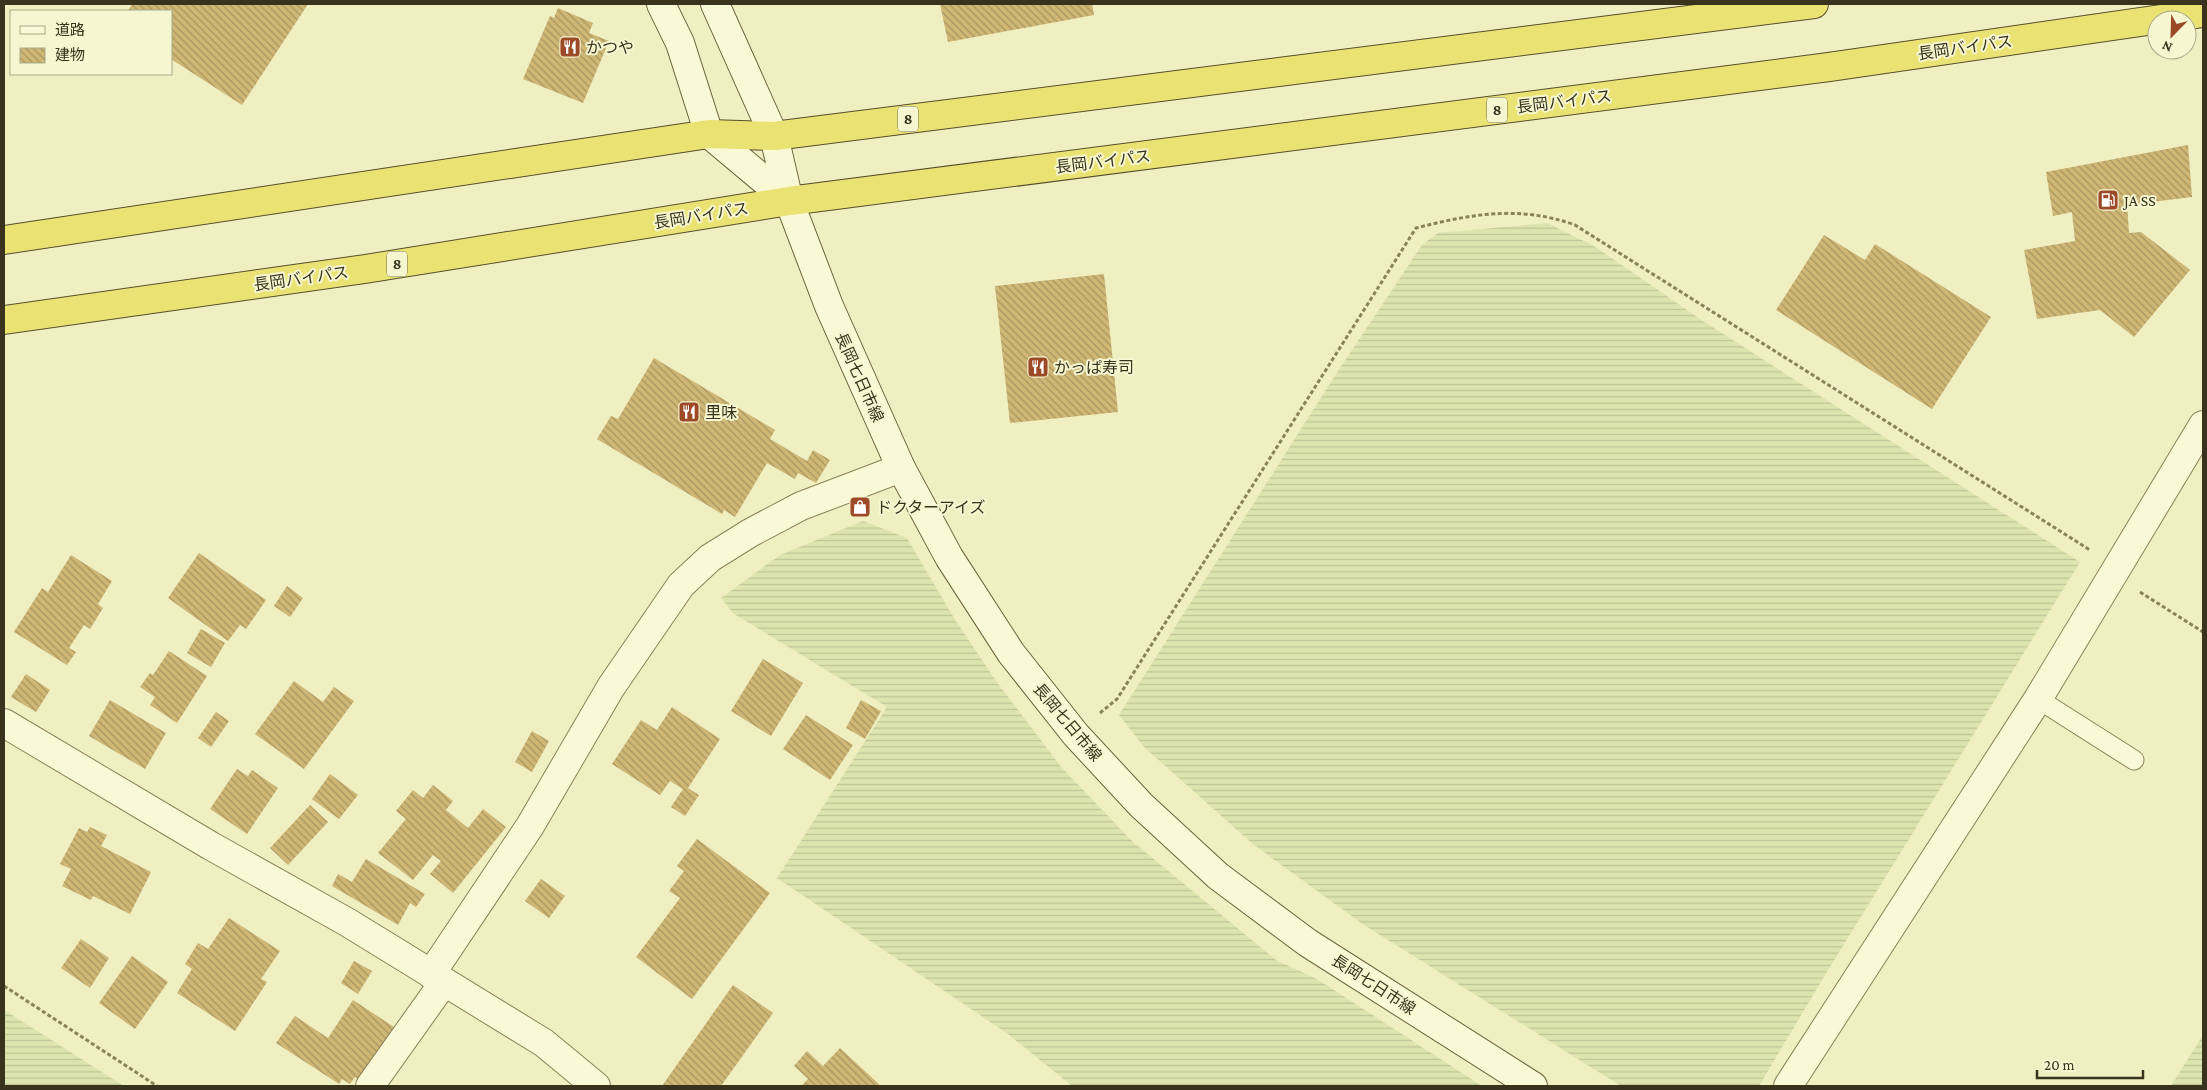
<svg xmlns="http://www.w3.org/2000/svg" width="2207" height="1090" viewBox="0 0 2207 1090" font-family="'Crimson Pro','Noto Sans JP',serif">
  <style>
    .farmland { fill: url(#farmland-rules) }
    .building { fill: url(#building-back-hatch) }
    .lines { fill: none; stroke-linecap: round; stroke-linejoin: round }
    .service-casing { stroke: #8a8258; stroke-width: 21 }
    .minor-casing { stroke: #8a8258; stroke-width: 30 }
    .tertiary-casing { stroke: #8a8258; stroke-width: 30 }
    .secondary-casing { stroke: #6b623b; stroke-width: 30 }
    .trunk-casing { stroke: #574e2d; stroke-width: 30 }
    .path { stroke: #8a8258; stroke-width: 3; stroke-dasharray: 4 2.5; stroke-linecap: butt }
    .service { stroke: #f9fad5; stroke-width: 19 }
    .minor { stroke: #f9fad5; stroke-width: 28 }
    .tertiary { stroke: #f9fad5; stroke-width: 28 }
    .secondary { stroke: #f9fad5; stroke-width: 28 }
    .trunk { stroke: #ebe274; stroke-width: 28 }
    .labels { text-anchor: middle; stroke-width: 4; stroke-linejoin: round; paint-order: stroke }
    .shield { fill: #f6f7d1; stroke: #726e53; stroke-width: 1 }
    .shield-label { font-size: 15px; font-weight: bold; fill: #39331d }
    .poi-label { font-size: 16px; fill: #39331d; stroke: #f6f7d1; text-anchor: start }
    .street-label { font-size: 16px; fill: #39331d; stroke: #f6f7d1 }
  </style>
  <defs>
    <pattern id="farmland-rules" width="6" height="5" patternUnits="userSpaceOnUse" patternTransform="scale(1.25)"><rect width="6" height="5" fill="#dde5ae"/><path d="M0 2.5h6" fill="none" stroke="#bec595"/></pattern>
    <pattern id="building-back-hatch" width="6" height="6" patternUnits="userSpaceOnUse" patternTransform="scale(1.25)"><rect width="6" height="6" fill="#cfb776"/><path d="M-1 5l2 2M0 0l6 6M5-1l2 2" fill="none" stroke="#a99560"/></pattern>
  </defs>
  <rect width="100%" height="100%" fill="#efefc1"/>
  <!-- farmland -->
  <g class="farmland">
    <path d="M 1547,223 L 1594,246 L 1703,321 L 2080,562 L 1825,975 L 1759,1086 L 1621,1086 L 1364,925 L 1254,845 L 1144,747 L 1119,715 L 1338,371 L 1422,245 L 1438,233 Z"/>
    <path d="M 863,521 L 907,538 L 954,618 L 996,681 L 1062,768 L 1132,841 L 1276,960 L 1317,979 L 1482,1086 L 1072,1086 L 1008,1034 L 777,878 L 887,707 L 734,614 L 721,598 L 780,555 Z"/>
    <path d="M 4,1010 L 124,1086 L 4,1086 Z"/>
    <path d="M 2203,1035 L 2203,1086 L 2171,1086 Z"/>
  </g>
  <!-- building -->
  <g class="building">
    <path d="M 132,4 L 308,4 L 242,105 L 171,59 L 171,11 L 128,11 Z"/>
    <path d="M 940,4 L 1092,4 L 1094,15 L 948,42 Z"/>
    <path d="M 558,8 L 593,23 L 589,33 L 609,41 L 583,103 L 523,79 L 550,16 L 554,18 Z"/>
    <path d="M 2188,145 L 2192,197 L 2127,205 L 2129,233 L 2141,232 L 2190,270 L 2134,337 L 2100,310 L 2037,319 L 2024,250 L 2075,241 L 2072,212 L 2053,216 L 2046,172 Z"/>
    <path d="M 1824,235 L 1865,260 L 1875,244 L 1991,317 L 1932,409 L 1776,310 Z"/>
    <path d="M 1104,274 L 1118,412 L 1010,423 L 995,286 Z"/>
    <path d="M 654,358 L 775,430 L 770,439 L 807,461 L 813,450 L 830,460 L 816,483 L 798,473 L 795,479 L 767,463 L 735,517 L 724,510 L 722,514 L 597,439 L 611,416 L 618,419 Z"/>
    <path d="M 199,553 L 266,600 L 246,629 L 240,625 L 228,641 L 168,598 Z"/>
    <path d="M 71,555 L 112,581 L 98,604 L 103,608 L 90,629 L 84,625 L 69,648 L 76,652 L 67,665 L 14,632 L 42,588 L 48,592 Z"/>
    <path d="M 287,586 L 303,598 L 290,617 L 274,606 Z"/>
    <path d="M 201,629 L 225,643 L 211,667 L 187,653 Z"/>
    <path d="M 169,651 L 207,676 L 177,723 L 150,705 L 155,697 L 140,687 L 150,673 L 153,675 Z"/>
    <path d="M 763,659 L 803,683 L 771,736 L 731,711 Z"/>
    <path d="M 26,674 L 50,690 L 36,712 L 11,697 Z"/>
    <path d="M 294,681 L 323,702 L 334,687 L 354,701 L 304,769 L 255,734 Z"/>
    <path d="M 110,700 L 166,733 L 145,769 L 89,736 Z"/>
    <path d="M 861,700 L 881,711 L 865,739 L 846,728 Z"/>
    <path d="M 672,707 L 720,739 L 688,788 L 699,795 L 685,816 L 671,807 L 683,789 L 670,781 L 660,795 L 612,764 L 641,720 L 657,730 Z"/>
    <path d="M 216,712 L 229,721 L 211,747 L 198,738 Z"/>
    <path d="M 806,715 L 853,745 L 830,780 L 783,749 Z"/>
    <path d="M 532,731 L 549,741 L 532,772 L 515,762 Z"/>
    <path d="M 237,769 L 248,776 L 252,770 L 278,788 L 247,834 L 210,809 Z"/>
    <path d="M 330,774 L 358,795 L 339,819 L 312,799 Z"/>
    <path d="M 433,785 L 453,801 L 446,810 L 468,828 L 483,809 L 506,827 L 453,893 L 430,874 L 441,861 L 433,855 L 413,880 L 378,853 L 406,819 L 396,811 L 413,790 L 423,798 Z"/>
    <path d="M 310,805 L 328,822 L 288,865 L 270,848 Z"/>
    <path d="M 90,827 L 107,835 L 101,846 L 151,872 L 130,914 L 93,896 L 91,900 L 62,886 L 71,869 L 60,864 L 79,828 L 87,832 Z"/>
    <path d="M 697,839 L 770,893 L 692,999 L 636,957 L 680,898 L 669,891 L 684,871 L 677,866 Z"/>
    <path d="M 366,859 L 425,894 L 416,907 L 410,903 L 398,925 L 332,886 L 338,874 L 352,882 Z"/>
    <path d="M 541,879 L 565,896 L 549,918 L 525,901 Z"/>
    <path d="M 229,918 L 280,951 L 261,979 L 267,982 L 235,1031 L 177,993 L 192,969 L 185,964 L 198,943 L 208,949 Z"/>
    <path d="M 81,939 L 109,958 L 90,988 L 61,968 Z"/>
    <path d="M 132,956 L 168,982 L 135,1029 L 99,1003 Z"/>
    <path d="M 354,961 L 372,971 L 358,994 L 341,983 Z"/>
    <path d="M 733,985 L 773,1013 L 721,1086 L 662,1086 Z"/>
    <path d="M 353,1000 L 397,1029 L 363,1082 L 355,1077 L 350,1084 L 342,1079 L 339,1084 L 276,1043 L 295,1016 L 328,1038 Z"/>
    <path d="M 840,1048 L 881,1086 L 801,1086 L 808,1079 L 794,1066 L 807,1051 L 823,1066 Z"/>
  </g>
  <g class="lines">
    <!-- service casing -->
    <g class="service-casing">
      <path id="service" d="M 2038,699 L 2134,760"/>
    </g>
    <!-- minor casing -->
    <g class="minor-casing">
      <g id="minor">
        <path d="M 431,974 L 530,826 L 611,687 L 681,585 L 710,558 L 750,533 L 801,506 L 901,468"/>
        <path d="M 370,1086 L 444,982"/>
      </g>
    </g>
    <!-- tertiary casing -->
    <g class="tertiary-casing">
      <g id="tertiary">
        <path d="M 4,723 L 211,846 L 347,922 L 544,1043 L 596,1086"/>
        <path d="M 1788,1086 L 2038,699 L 2203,425"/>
      </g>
    </g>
    <!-- secondary casing -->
    <g class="secondary-casing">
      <g id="secondary">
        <path d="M 661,4 L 680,43 L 709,134 L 789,201"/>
        <path d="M 715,4 L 774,136 L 789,201 L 829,306 L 901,468 L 949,557 L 1011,653 L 1076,735 L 1141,805 L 1218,876 L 1308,943 L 1533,1086"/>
      </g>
    </g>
    <!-- trunk casing -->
    <g class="trunk-casing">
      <g id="trunk">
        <path d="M 4,240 L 709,134 L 774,136 L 1814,4"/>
        <path d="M 4,320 L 365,269 L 789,201 L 1829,67 L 2203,13"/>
      </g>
    </g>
    <!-- path -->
    <g class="path">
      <path d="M 2140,592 L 2203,632"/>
      <path d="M 1100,713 L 1117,699 L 1416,228 C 1472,214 1519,205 1575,225 L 2090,550"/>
      <path d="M 4,986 L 157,1086"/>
    </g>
    <!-- service -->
    <use href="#service" class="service"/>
    <!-- minor -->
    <use href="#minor" class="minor"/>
    <!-- tertiary -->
    <use href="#tertiary" class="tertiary"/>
    <!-- secondary -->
    <use href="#secondary" class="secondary"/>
    <!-- trunk -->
    <use href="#trunk" class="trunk"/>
  </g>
  <!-- icons -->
  <defs>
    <g id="restaurant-square" transform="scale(1.125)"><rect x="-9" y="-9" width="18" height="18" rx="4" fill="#9b4926" stroke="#f6f7d1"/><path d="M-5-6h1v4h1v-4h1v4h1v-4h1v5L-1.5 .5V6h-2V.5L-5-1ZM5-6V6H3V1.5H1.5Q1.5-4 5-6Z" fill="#fff"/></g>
    <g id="fuel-square" transform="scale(1.125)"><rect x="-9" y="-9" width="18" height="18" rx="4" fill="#9b4926" stroke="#f6f7d1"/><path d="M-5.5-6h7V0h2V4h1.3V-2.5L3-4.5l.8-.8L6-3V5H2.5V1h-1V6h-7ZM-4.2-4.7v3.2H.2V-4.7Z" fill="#fff"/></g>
    <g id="shop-square" transform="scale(1.125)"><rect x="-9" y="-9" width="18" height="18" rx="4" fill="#9b4926" stroke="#f6f7d1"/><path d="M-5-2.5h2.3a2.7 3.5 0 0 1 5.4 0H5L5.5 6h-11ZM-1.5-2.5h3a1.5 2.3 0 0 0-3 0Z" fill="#fff"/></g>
  </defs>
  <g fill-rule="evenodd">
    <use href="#restaurant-square" x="570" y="47"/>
    <use href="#fuel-square" x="2108" y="200"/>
    <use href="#restaurant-square" x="1038" y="367"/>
    <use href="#restaurant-square" x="689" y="412"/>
    <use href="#shop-square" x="860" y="507"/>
  </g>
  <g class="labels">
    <!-- shield labels -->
    <g class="shield">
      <rect x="1487" y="97.5" width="20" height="25" rx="4"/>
      <rect x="898" y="106.5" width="20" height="25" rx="4"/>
      <rect x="387" y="251.5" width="20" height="25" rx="4"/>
    </g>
    <g class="shield-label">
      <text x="1497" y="115">8</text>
      <text x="908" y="124">8</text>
      <text x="397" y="269">8</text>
    </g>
    <!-- poi labels -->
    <g class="poi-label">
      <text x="586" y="53">かつや</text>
      <text x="2124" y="206">JA SS</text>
      <text x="1054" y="373">かっぱ寿司</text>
      <text x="705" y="418">里味</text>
      <text x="876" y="513">ドクターアイズ</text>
    </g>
    <!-- street labels -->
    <g class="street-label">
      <text transform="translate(1965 47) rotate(-8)" y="6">長岡バイパス</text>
      <text transform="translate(1564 101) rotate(-7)" y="6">長岡バイパス</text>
      <text transform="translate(1103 161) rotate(-7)" y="6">長岡バイパス</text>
      <text transform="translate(701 215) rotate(-9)" y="6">長岡バイパス</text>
      <text transform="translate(301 278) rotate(-8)" y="6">長岡バイパス</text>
      <text transform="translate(860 377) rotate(66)" y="6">長岡七日市線</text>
      <text transform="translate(1068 722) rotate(50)" y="6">長岡七日市線</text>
      <text transform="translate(1374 984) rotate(33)" y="6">長岡七日市線</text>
    </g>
  </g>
  <!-- border -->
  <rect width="2207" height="1090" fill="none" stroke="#39331d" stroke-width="10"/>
  <!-- legend -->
  <rect x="10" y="10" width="162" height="65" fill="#f6f7d1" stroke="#aaa989"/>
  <rect x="20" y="26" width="25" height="8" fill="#f9fad5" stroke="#aaa989"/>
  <text x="55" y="35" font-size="15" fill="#39331d">道路</text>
  <rect x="20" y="48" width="25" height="15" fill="url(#building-back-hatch)" stroke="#aaa989"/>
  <text x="55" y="60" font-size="15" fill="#39331d">建物</text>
  <!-- north arrow -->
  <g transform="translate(2172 35) rotate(203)"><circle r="24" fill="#f6f7d1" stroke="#aaa989"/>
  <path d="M0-4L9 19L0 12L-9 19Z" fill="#9b4926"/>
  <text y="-8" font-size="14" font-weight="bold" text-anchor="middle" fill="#39331d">N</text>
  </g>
  <!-- scale -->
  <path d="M2037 1070v8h106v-8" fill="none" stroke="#39331d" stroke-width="2.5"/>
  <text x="2044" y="1070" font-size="15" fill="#39331d" stroke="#f6f7d1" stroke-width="4" paint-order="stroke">20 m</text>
</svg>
